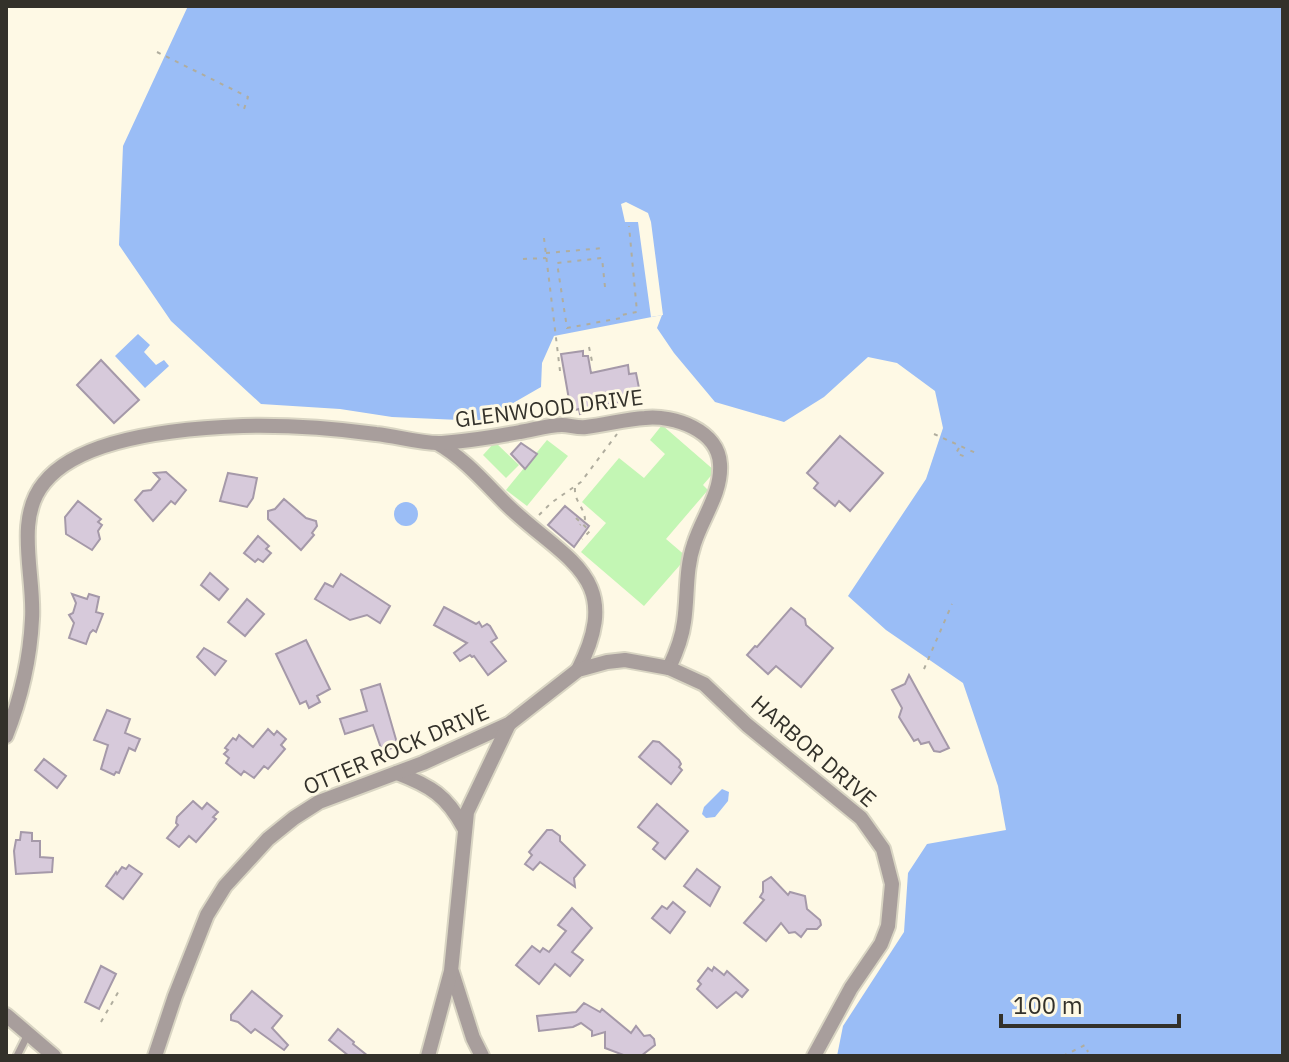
<svg xmlns="http://www.w3.org/2000/svg" width="1289" height="1062" viewBox="0 0 1289 1062" font-family="'IBM Plex Sans',sans-serif">
  <style>
    .green { fill: #c3f6b4 }
    .water { fill: #9abdf6 }
    .pier { fill: #fef9e5 }
    .building { fill: #d7cadb; stroke: #a599a9; stroke-width: 2 }
    .lines { fill: none; stroke-linecap: round; stroke-linejoin: round }
    .lane-casing { stroke: #d9d5c3; stroke-width: 11 }
    .street-casing { stroke: #d9d5c3; stroke-width: 18 }
    .path { stroke: #b0ad9e; stroke-width: 2; stroke-dasharray: 4 6; stroke-linecap: butt }
    .lane { stroke: #a89e9c; stroke-width: 7 }
    .street { stroke: #a89e9c; stroke-width: 14 }
    .labels { text-anchor: middle; stroke-width: 6; stroke-linejoin: round; paint-order: stroke }
    .street-label { font-size: 22px; fill: #33312a; stroke: #fef9e5 }
  </style>
  <rect width="100%" height="100%" fill="#fef9e5"/>
  <!-- green -->
  <g class="green">
    <path d="M 662,425 L 715,471 L 703,485 L 708,490 L 666,539 L 687,557 L 644,606 L 581,552 L 606,523 L 582,502 L 619,458 L 644,478 L 665,454 L 650,440 Z"/>
    <path d="M 547,440 L 568,456 L 527,506 L 506,490 Z"/>
    <path d="M 495,442 L 519,465 L 506,478 L 483,455 Z"/>
  </g>
  <!-- water -->
  <g class="water">
    <path d="M 188,6 L 1283,6 L 1283,1056 L 837,1056 L 843,1026 L 904,932 L 908,873 L 927,844 L 1006,830 L 998,786 L 963,683 L 886,630 L 848,596 L 926,479 L 943,428 L 935,391 L 897,363 L 868,357 L 824,397 L 784,422 L 715,402 L 674,353 L 657,328 L 662,315 L 554,336 L 542,363 L 541,387 L 482,421 L 392,417 L 340,409 L 261,404 L 171,321 L 119,245 L 123,146 Z"/>
    <path d="M 138,334 L 150,345 L 144,352 L 156,365 L 164,360 L 169,366 L 145,388 L 115,356 Z"/>
    <circle cx="406" cy="514" r="12"/>
    <path d="M 722,789 L 729,792 L 728,801 L 715,817 L 706,818 L 702,814 L 704,807 Z"/>
  </g>
  <!-- pier -->
  <path class="pier" d="M 626,202 L 648,213 L 651,222 L 663,315 L 651,317 L 638,222 L 625,222 L 621,204 Z"/>
  <!-- building -->
  <g class="building">
    <path d="M 583,351 L 583,356 L 588,356 L 591,373 L 628,365 L 629,374 L 636,373 L 641,398 L 589,408 L 590,412 L 580,414 L 579,409 L 571,411 L 561,354 Z"/>
    <path d="M 101,360 L 139,400 L 114,423 L 77,385 Z"/>
    <path d="M 840,436 L 883,473 L 850,511 L 839,501 L 835,506 L 814,488 L 818,483 L 807,473 Z"/>
    <path d="M 521,443 L 537,454 L 525,469 L 511,454 Z"/>
    <path d="M 166,472 L 186,490 L 175,504 L 171,501 L 153,521 L 135,500 L 143,491 L 151,490 L 160,479 L 154,473 Z"/>
    <path d="M 228,473 L 257,478 L 253,498 L 247,507 L 220,501 Z"/>
    <path d="M 284,499 L 306,518 L 316,521 L 317,526 L 312,533 L 314,535 L 301,550 L 268,519 L 268,511 L 275,509 Z"/>
    <path d="M 78,501 L 101,519 L 98,522 L 102,525 L 98,531 L 100,539 L 92,550 L 66,534 L 65,517 Z"/>
    <path d="M 565,506 L 589,526 L 574,547 L 548,525 Z"/>
    <path d="M 258,536 L 269,546 L 266,549 L 271,553 L 263,562 L 258,559 L 255,562 L 244,553 Z"/>
    <path d="M 210,573 L 228,589 L 219,600 L 201,585 Z"/>
    <path d="M 341,574 L 390,606 L 380,623 L 367,615 L 350,620 L 315,599 L 325,583 L 333,587 Z"/>
    <path d="M 72,594 L 87,599 L 89,594 L 99,597 L 96,612 L 103,614 L 96,632 L 93,630 L 90,633 L 86,644 L 69,638 L 74,623 L 69,615 L 73,613 L 76,603 Z"/>
    <path d="M 247,599 L 264,614 L 245,636 L 228,622 Z"/>
    <path d="M 444,607 L 476,624 L 479,622 L 482,627 L 487,624 L 490,626 L 497,638 L 491,642 L 506,661 L 488,675 L 474,656 L 472,657 L 470,655 L 460,661 L 454,653 L 467,643 L 434,625 Z"/>
    <path d="M 791,608 L 805,619 L 806,625 L 833,648 L 801,687 L 776,666 L 768,674 L 747,655 L 755,646 L 757,647 Z"/>
    <path d="M 306,640 L 330,689 L 317,696 L 320,702 L 309,708 L 306,701 L 300,704 L 276,654 Z"/>
    <path d="M 204,648 L 226,661 L 215,675 L 197,657 Z"/>
    <path d="M 909,675 L 949,748 L 940,752 L 934,751 L 929,742 L 921,744 L 918,739 L 914,741 L 899,717 L 902,708 L 892,690 L 905,684 Z"/>
    <path d="M 380,684 L 397,743 L 396,747 L 382,751 L 373,725 L 345,734 L 340,719 L 367,711 L 361,690 Z"/>
    <path d="M 107,710 L 130,719 L 125,733 L 140,739 L 135,751 L 129,748 L 119,773 L 116,772 L 114,775 L 101,769 L 108,745 L 94,740 Z"/>
    <path d="M 268,729 L 274,735 L 277,731 L 286,739 L 281,745 L 285,749 L 268,769 L 264,766 L 254,778 L 244,771 L 241,775 L 226,763 L 229,758 L 224,754 L 228,750 L 225,748 L 233,738 L 236,740 L 239,735 L 253,747 Z"/>
    <path d="M 653,741 L 659,742 L 679,760 L 681,764 L 679,767 L 682,770 L 671,784 L 639,757 Z"/>
    <path d="M 44,759 L 66,776 L 57,788 L 35,770 Z"/>
    <path d="M 193,801 L 202,809 L 207,803 L 218,812 L 213,817 L 216,819 L 196,842 L 189,836 L 179,847 L 167,838 L 178,825 L 176,823 L 177,817 Z"/>
    <path d="M 657,804 L 688,831 L 665,859 L 653,849 L 658,843 L 638,827 Z"/>
    <path d="M 547,830 L 552,830 L 560,836 L 560,841 L 585,865 L 574,878 L 575,887 L 540,862 L 533,870 L 525,864 L 532,855 L 529,852 Z"/>
    <path d="M 21,832 L 32,833 L 32,841 L 40,841 L 40,857 L 53,858 L 52,872 L 16,874 L 14,851 L 16,840 L 20,840 Z"/>
    <path d="M 129,865 L 142,874 L 123,899 L 106,886 L 116,872 L 117,874 L 122,867 L 126,869 Z"/>
    <path d="M 697,869 L 720,887 L 710,906 L 684,886 Z"/>
    <path d="M 771,877 L 788,895 L 790,892 L 805,896 L 807,909 L 820,920 L 821,925 L 817,929 L 807,929 L 801,937 L 795,932 L 789,933 L 781,923 L 766,941 L 744,923 L 764,900 L 760,897 L 763,892 L 763,882 Z"/>
    <path d="M 673,902 L 685,912 L 670,933 L 652,918 L 662,906 L 667,909 Z"/>
    <path d="M 572,908 L 592,928 L 572,952 L 583,960 L 570,976 L 555,964 L 539,984 L 516,965 L 532,946 L 540,952 L 543,948 L 549,952 L 566,931 L 558,925 Z"/>
    <path d="M 101,966 L 116,974 L 99,1009 L 85,1002 Z"/>
    <path d="M 714,967 L 724,975 L 727,971 L 748,990 L 742,997 L 736,992 L 717,1008 L 697,989 L 701,984 L 698,981 L 708,968 L 712,971 Z"/>
    <path d="M 252,991 L 282,1016 L 272,1028 L 288,1045 L 284,1050 L 255,1029 L 251,1033 L 238,1022 L 231,1020 L 231,1015 Z"/>
    <path d="M 584,1003 L 600,1012 L 602,1009 L 631,1033 L 636,1026 L 644,1036 L 650,1035 L 654,1039 L 655,1045 L 641,1056 L 626,1056 L 605,1048 L 605,1032 L 592,1036 L 592,1031 L 581,1023 L 573,1027 L 539,1031 L 537,1016 L 576,1012 Z"/>
    <path d="M 338,1029 L 354,1042 L 353,1044 L 368,1056 L 349,1056 L 329,1040 Z"/>
  </g>
  <g class="lines">
    <!-- lane casing -->
    <g class="lane-casing">
      <path id="lane" d="M 17,1056 L 28,1034"/>
    </g>
    <!-- street casing -->
    <g class="street-casing">
      <g id="street">
        <path d="M 437,443 C 465,459 484,482 507,505 C 565,561 626,576 578,670"/>
        <path d="M 6,736 C 21,698 30,660 32,619 C 35,576 14,519 44,483 C 81,436 187,428 243,426 C 287,425 332,428 376,434 C 397,436 421,444 442,443 C 467,441 494,437 520,432 C 533,430 548,425 562,425 C 570,425 577,428 586,427 C 606,425 625,419 645,418 C 674,415 718,430 720,464 C 722,493 702,518 694,544 C 685,570 688,596 684,622 C 682,639 676,653 669,668"/>
        <path d="M 397,773 C 431,786 447,796 464,828"/>
        <path d="M 452,972 L 473,1038 L 482,1056"/>
        <path d="M 6,1015 L 54,1056"/>
        <path d="M 155,1056 L 175,996 L 207,915 L 225,886 L 268,839 L 294,818 L 319,802 L 423,763 L 509,724 L 578,670 L 607,662 L 625,660 L 669,668 L 704,684 L 747,725 L 861,818 L 883,849 L 892,884 L 888,926 L 881,944 L 851,988 L 814,1056"/>
        <path d="M 428,1056 L 451,971 L 467,812 L 509,724"/>
      </g>
    </g>
    <!-- path -->
    <g class="path">
      <path d="M 157,52 L 248,97 L 244,109 L 237,104"/>
      <path d="M 544,238 L 560,371"/>
      <path d="M 546,253 L 604,248"/>
      <path d="M 523,259 L 546,258"/>
      <path d="M 605,287 L 602,258 L 557,263 L 567,328 L 621,318 L 621,315 L 637,312 L 629,226"/>
      <path d="M 589,347 L 593,366"/>
      <path d="M 934,434 L 978,454"/>
      <path d="M 959,448 L 956,453 L 968,458"/>
      <path d="M 575,488 C 574,501 584,507 585,519 L 580,525"/>
      <path d="M 539,515 L 551,503 L 581,482 L 617,434"/>
      <path d="M 576,518 L 590,531 L 582,539"/>
      <path d="M 924,669 L 952,604"/>
      <path d="M 101,1022 L 120,989"/>
      <path d="M 1063,1056 L 1085,1045 L 1088,1052"/>
    </g>
    <!-- lane -->
    <use href="#lane" class="lane"/>
    <!-- street -->
    <use href="#street" class="street"/>
  </g>
  <g class="labels">
    <!-- street labels -->
    <g class="street-label">
      <text transform="translate(549 408) rotate(-7)" y="8">GLENWOOD DRIVE</text>
      <text transform="translate(396 749) rotate(-23)" y="8">OTTER ROCK DRIVE</text>
      <text transform="translate(814 751) rotate(41)" y="8">HARBOR DRIVE</text>
    </g>
  </g>
  <!-- border -->
  <rect width="1289" height="1062" fill="none" stroke="#33312a" stroke-width="16"/>
  <!-- scale -->
  <path d="M1001 1014v12h178v-12" fill="none" stroke="#33312a" stroke-width="4"/>
  <text x="1013" y="1014" font-size="24" fill="#33312a" stroke="#fef9e5" stroke-width="6" paint-order="stroke">100 m</text>
</svg>
